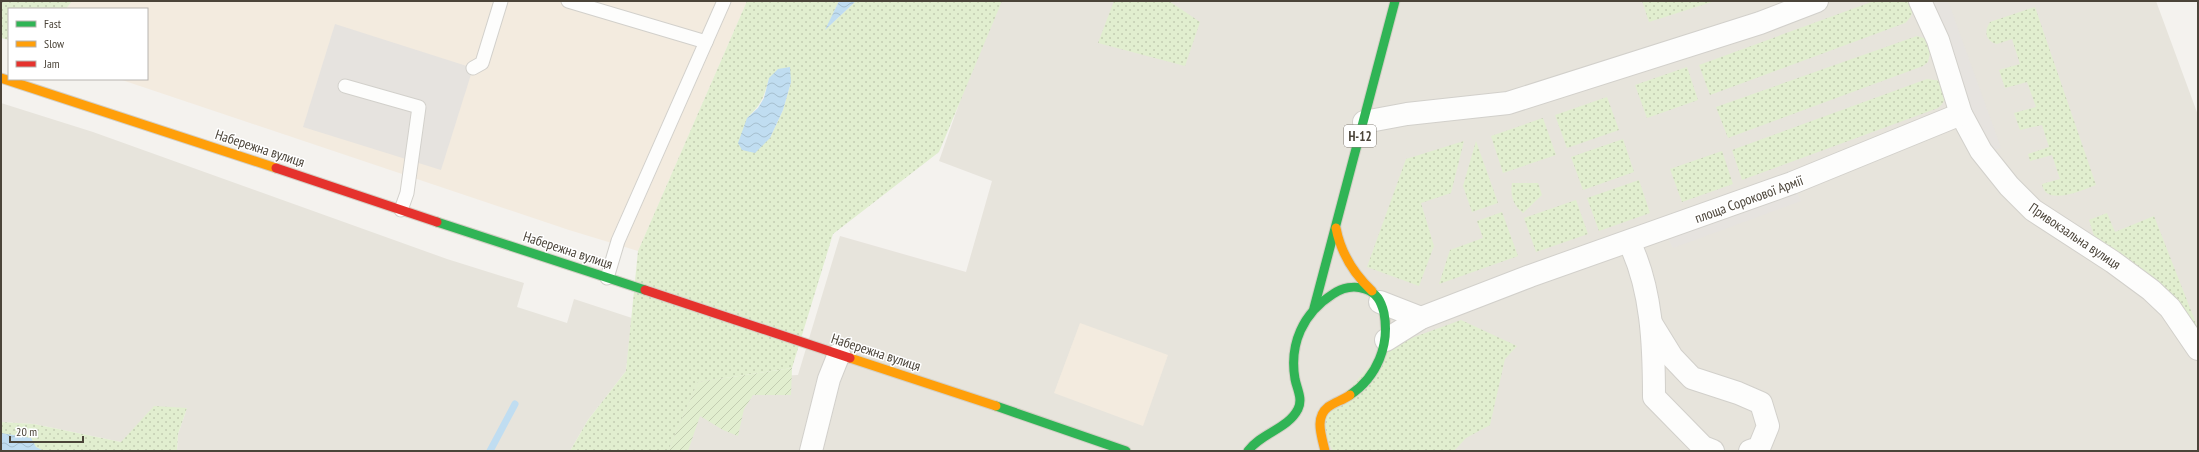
<svg xmlns="http://www.w3.org/2000/svg" width="2199" height="452" viewBox="0 0 2199 452" font-family="'PT Sans Narrow',sans-serif">
  <style>
    .residential { fill: #e7e4dc }
    .commercial { fill: #f3ebdf }
    .grass { fill: url(#grass-dots); fill-rule: evenodd }
    .garden { fill: url(#garden-furrows) }
    .parking { fill: #e6e3df }
    .water { fill: url(#water-waves) }
    .lines { fill: none; stroke-linecap: round; stroke-linejoin: round }
    .stream { stroke: #c0ddf1; stroke-width: 7 }
    .lane-casing { stroke: #d2d0cb; stroke-width: 15 }
    .street-casing { stroke: #d2d0cb; stroke-width: 24 }
    .fast-casing { stroke: #d3cfc5; stroke-width: 11 }
    .slow-casing { stroke: #d3cfc5; stroke-width: 11 }
    .jam-casing { stroke: #d3cfc5; stroke-width: 11 }
    .lane { stroke: #fdfdfc; stroke-width: 13 }
    .street { stroke: #fdfdfc; stroke-width: 22 }
    .fast { stroke: #30b455; stroke-width: 9 }
    .slow { stroke: #ff9f0a; stroke-width: 9 }
    .jam { stroke: #e5322d; stroke-width: 9 }
    .labels { text-anchor: middle; stroke-width: 3; stroke-linejoin: round; paint-order: stroke }
    .shield { fill: #fff; stroke: #817c74; stroke-width: 1 }
    .shield-label { font-size: 13px; font-weight: bold; fill: #4b4439 }
    .street-label { font-size: 14px; fill: #4b4439; stroke: #fff }
  </style>
  <defs>
    <pattern id="grass-dots" width="8" height="8" patternUnits="userSpaceOnUse"><rect width="8" height="8" fill="#e1eecf"/><path d="M2 2h.1M6 6h.1" fill="none" stroke="#c3cdb2" stroke-width="1.8" stroke-linecap="round"/></pattern>
    <pattern id="garden-furrows" width="10" height="10" patternUnits="userSpaceOnUse"><rect width="10" height="10" fill="#e1eecf"/><path d="M-1 1l2-2M0 10L10 0M9 11l2-2" fill="none" stroke="#c3cdb2"/></pattern>
    <pattern id="water-waves" width="16" height="10" patternUnits="userSpaceOnUse"><rect width="16" height="10" fill="#c0ddf1"/><path d="M0 5q4-4 8 0t8 0" fill="none" stroke="#a6bfcf"/></pattern>
  </defs>
  <rect width="100%" height="100%" fill="#f4f2ee"/>
  <!-- residential -->
  <g class="residential">
    <path d="M 995,1 L 2156,1 L 2198,115 L 2198,451 L 663,451 L 691,380 L 798,375 L 840,236 L 966,272 L 992,181 L 939,161 Z"/>
    <path d="M 1,103 L 93,132 L 447,259 L 524,283 L 517,307 L 567,323 L 574,299 L 632,318 L 626,371 L 588,420 L 570,451 L 177,451 L 178,434 L 187,408 L 121,442 L 34,424 L 1,422 Z"/>
  </g>
  <!-- commercial -->
  <g class="commercial">
    <path d="M 72,1 L 747,1 L 638,251 L 569,230 L 119,79 L 147,79 L 147,9 L 66,9 Z"/>
    <path d="M 1080,323 L 1168,355 L 1143,426 L 1054,393 Z"/>
  </g>
  <!-- grass -->
  <g class="grass">
    <path d="M 1,1 L 72,1 L 66,9 L 9,9 L 9,40 L 1,38 Z"/>
    <path d="M 747,1 L 839,1 L 826,29 L 856,1 L 1002,1 L 939,152 L 833,234 L 792,368 L 698,382 L 668,451 L 570,451 L 588,420 L 626,371 L 638,251 ZM 769,78 L 791,82 L 783,110 L 770,138 L 747,118 C 762,104 764,97 769,78 Z"/>
    <path d="M 1114,1 L 1169,1 L 1200,22 L 1185,66 L 1098,43 Z"/>
    <path d="M 1642,1 L 1715,1 L 1649,22 Z"/>
    <path d="M 1874,1 L 1911,1 C 1915,10 1912,17 1905,23 L 1710,95 L 1699,65 Z"/>
    <path d="M 2035,7 L 2096,185 C 2083,190 2045,207 2042,184 L 2060,179 L 2052,155 L 2030,161 L 2028,154 L 2049,147 L 2042,125 L 2020,130 L 2014,113 L 2036,107 L 2027,82 L 2005,88 L 1999,70 L 2020,64 L 2012,39 L 1997,44 C 1985,41 1984,31 1990,22 Z"/>
    <path d="M 1917,36 L 1927,39 L 1931,48 L 1928,62 L 1923,66 L 1728,138 L 1716,107 Z"/>
    <path d="M 1687,67 L 1698,100 L 1647,118 L 1635,85 Z"/>
    <path d="M 1927,79 L 1942,81 C 1945,93 1948,100 1938,108 L 1742,180 L 1732,150 Z"/>
    <path d="M 1607,97 L 1619,130 L 1567,148 L 1555,115 Z"/>
    <path d="M 1543,118 L 1556,155 L 1503,173 L 1491,136 Z"/>
    <path d="M 1623,139 L 1634,172 L 1583,190 L 1571,157 Z"/>
    <path d="M 1464,141 L 1451,193 L 1421,203 L 1434,246 L 1419,286 L 1367,267 L 1406,159 Z"/>
    <path d="M 1476,141 L 1498,203 L 1472,212 L 1463,186 Z"/>
    <path d="M 1722,151 L 1733,184 L 1682,202 L 1670,169 Z"/>
    <path d="M 1639,180 L 1650,213 L 1599,231 L 1587,198 Z"/>
    <path d="M 1512,183 L 1538,183 L 1542,195 L 1523,213 C 1513,205 1510,195 1512,183 Z"/>
    <path d="M 1576,200 L 1588,234 L 1536,252 L 1524,218 Z"/>
    <path d="M 1502,212 L 1518,256 L 1439,284 L 1450,250 L 1483,238 L 1477,221 Z"/>
    <path d="M 2107,213 L 2115,232 L 2154,216 L 2197,326 L 2194,327 L 2095,239 L 2089,220 Z"/>
    <path d="M 1461,320 L 1517,346 L 1505,359 L 1490,425 L 1466,438 L 1454,451 L 1333,451 L 1319,426 L 1384,348 Z"/>
    <path d="M 154,406 L 187,408 L 178,434 L 177,451 L 44,451 L 1,433 L 1,422 L 34,424 L 121,442 Z"/>
  </g>
  <!-- garden -->
  <path class="garden" d="M 792,368 L 791,395 L 753,395 L 744,409 L 738,436 L 723,430 L 700,416 L 688,451 L 668,451 L 698,382 Z"/>
  <!-- parking -->
  <g class="parking">
    <path d="M 1930,1 L 1948,1 L 2001,148 L 1991,151 L 1977,125 L 1963,91 Z"/>
    <path d="M 335,24 L 473,68 L 441,170 L 303,127 Z"/>
    <path d="M 1792,183 L 1801,201 L 1673,248 L 1664,230 Z"/>
  </g>
  <!-- water -->
  <g class="water">
    <path d="M 839,1 L 856,1 L 825,30 Z"/>
    <path d="M 790,67 L 791,82 L 783,110 L 770,138 L 755,153 L 742,150 L 738,143 L 747,118 L 758,108 L 764,98 L 769,78 L 778,69 Z"/>
    <path d="M 1,433 L 31,438 L 36,447 L 44,451 L 1,451 Z"/>
  </g>
  <g class="lines">
    <!-- stream -->
    <path class="stream" d="M 490,451 L 515,404"/>
    <!-- lane casing -->
    <g class="lane-casing">
      <g id="lane">
        <path d="M 568,1 L 706,42"/>
        <path d="M 473,68 L 482,63 L 501,1"/>
        <path d="M 345,86 L 419,107 L 407,193 L 401,210"/>
        <path d="M 607,278 L 618,241 L 724,1"/>
      </g>
    </g>
    <!-- street casing -->
    <g class="street-casing">
      <g id="street">
        <path d="M 1920,1 L 1938,40 L 1961,114 L 1981,151 L 2009,186 L 2033,210 L 2113,262 L 2151,290 L 2170,308 L 2198,349"/>
        <path d="M 1364,122 L 1407,114 L 1508,103 L 1760,23 L 1817,1"/>
        <path d="M 1629,242 C 1652,288 1654,346 1654,397 L 1703,447 L 1713,451"/>
        <path d="M 1380,302 L 1421,318"/>
        <path d="M 1651,323 L 1672,357 L 1692,378 L 1738,393 L 1761,403 L 1768,426 L 1759,448 L 1750,451"/>
        <path d="M 1386,340 L 1421,318 L 1530,276 L 1792,183 L 1961,114"/>
        <path d="M 811,451 L 829,379 L 839,354"/>
      </g>
    </g>
    <!-- fast casing -->
    <g class="fast-casing">
      <g id="fast">
        <path d="M 437,222 L 645,290"/>
        <path d="M 1314,308 L 1395,1"/>
        <path d="M 996,406 L 1126,451"/>
        <path d="M 1248,451 C 1261,433 1288,429 1298,409 C 1303,399 1297,389 1295,379 C 1289,344 1303,313 1333,294 C 1342,288 1354,285 1365,289 C 1377,293 1381,301 1384,313 C 1390,345 1377,377 1350,395"/>
      </g>
    </g>
    <!-- slow casing -->
    <g class="slow-casing">
      <g id="slow">
        <path d="M 1,78 L 276,168"/>
        <path d="M 1336,228 C 1341,254 1353,273 1372,291"/>
        <path d="M 850,358 L 996,406"/>
        <path d="M 1325,451 C 1322,437 1314,418 1328,407 C 1335,402 1343,400 1350,395"/>
      </g>
    </g>
    <!-- jam casing -->
    <g class="jam-casing">
      <g id="jam">
        <path d="M 276,168 L 437,222"/>
        <path d="M 645,290 L 850,358"/>
      </g>
    </g>
    <!-- lane -->
    <use href="#lane" class="lane"/>
    <!-- street -->
    <use href="#street" class="street"/>
    <!-- fast -->
    <use href="#fast" class="fast"/>
    <!-- slow -->
    <use href="#slow" class="slow"/>
    <!-- jam -->
    <use href="#jam" class="jam"/>
  </g>
  <g class="labels">
    <!-- shield labels -->
    <rect class="shield" x="1344" y="125" width="32" height="22" rx="3"/>
    <g class="shield-label">
      <text x="1360" y="141">Н-12</text>
    </g>
    <!-- street labels -->
    <g class="street-label">
      <text transform="translate(260 148) rotate(18)" y="5">Набережна вулиця</text>
      <text transform="translate(1749 199) rotate(-20)" y="5">площа Сорокової Армії</text>
      <text transform="translate(2075 236) rotate(34)" y="5">Привокзальна вулиця</text>
      <text transform="translate(568 250) rotate(18)" y="5">Набережна вулиця</text>
      <text transform="translate(876 352) rotate(18)" y="5">Набережна вулиця</text>
    </g>
  </g>
  <!-- border -->
  <rect width="2199" height="452" fill="none" stroke="#4b4439" stroke-width="4"/>
  <!-- legend -->
  <rect x="8" y="8" width="140" height="72" fill="#ffffff" stroke="#b7b4b0"/>
  <rect x="16" y="21" width="20" height="6" fill="#30b455" stroke="#b7b4b0"/>
  <text x="44" y="28" font-size="12" fill="#4b4439">Fast</text>
  <rect x="16" y="41" width="20" height="6" fill="#ff9f0a" stroke="#b7b4b0"/>
  <text x="44" y="48" font-size="12" fill="#4b4439">Slow</text>
  <rect x="16" y="61" width="20" height="6" fill="#e5322d" stroke="#b7b4b0"/>
  <text x="44" y="68" font-size="12" fill="#4b4439">Jam</text>
  <!-- scale -->
  <path d="M10 436v6h73v-6" fill="none" stroke="#4b4439" stroke-width="2"/>
  <text x="16" y="436" font-size="12" fill="#4b4439" stroke="#ffffff" stroke-width="3" paint-order="stroke">20 m</text>
</svg>
